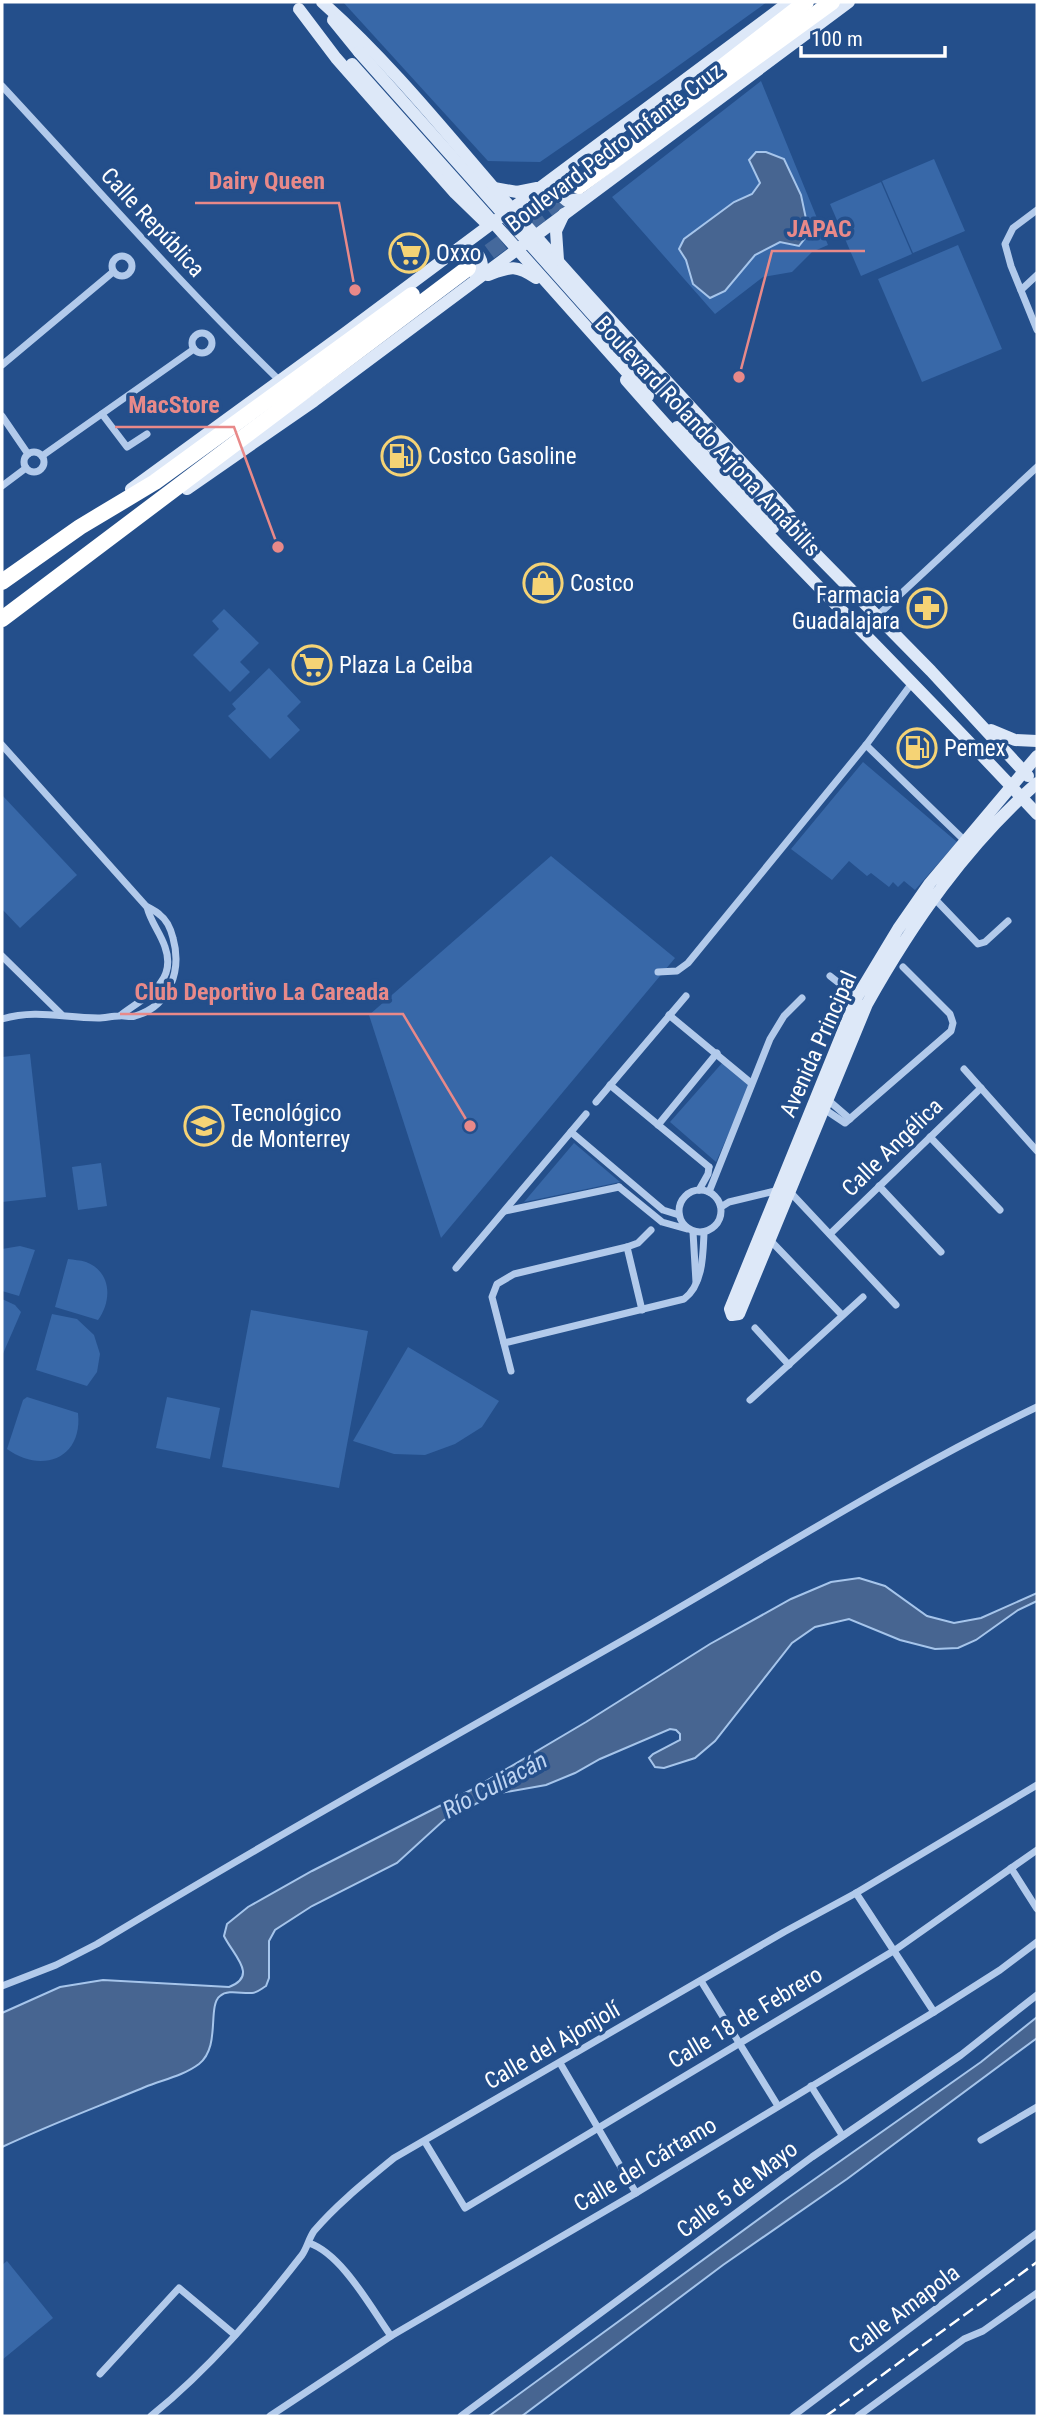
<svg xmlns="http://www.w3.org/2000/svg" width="1039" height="2418" viewBox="0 0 1039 2418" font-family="'Roboto Condensed',sans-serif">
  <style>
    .green { fill: #3868a8 }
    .water { fill: #476591; stroke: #a6c5eb; stroke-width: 2 }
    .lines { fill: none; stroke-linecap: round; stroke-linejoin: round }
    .highway-tunnel { stroke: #45699c; stroke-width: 16; stroke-dasharray: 16 8; stroke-linecap: butt }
    .street { stroke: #b2caeb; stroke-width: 7 }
    .secondary { stroke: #dde8f8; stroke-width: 12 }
    .highway { stroke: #fff; stroke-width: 16 }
    .rail { stroke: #fff; stroke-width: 2.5; stroke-dasharray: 12 5; stroke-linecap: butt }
    .secondary-bridge { stroke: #dde8f8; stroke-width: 12 }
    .labels { text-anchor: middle; stroke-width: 7; stroke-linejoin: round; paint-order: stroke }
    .street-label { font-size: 23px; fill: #fff; stroke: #244f8b }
    .poi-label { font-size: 23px; fill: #fff; stroke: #244f8b; text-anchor: start }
    .water-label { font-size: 24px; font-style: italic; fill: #bed4f2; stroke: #244f8b }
    .leader { fill: none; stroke: #e88989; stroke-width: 2.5 }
    .callout-dot { fill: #e88989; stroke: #244f8b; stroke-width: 2.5 }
    .callout-label { font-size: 24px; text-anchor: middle; font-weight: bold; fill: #e88989; stroke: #244f8b; stroke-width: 7; stroke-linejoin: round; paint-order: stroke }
  </style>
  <rect width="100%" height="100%" fill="#244f8b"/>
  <!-- green -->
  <g class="green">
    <path d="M 343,2 L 767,2 L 660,79 L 540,162 L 488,161 Z"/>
    <path d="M 761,81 L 828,245 L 812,252 L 792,272 L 763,277 L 715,314 L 612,197 Z"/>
    <path d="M 934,159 L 965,231 L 913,253 L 882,181 Z"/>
    <path d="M 881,182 L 912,254 L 861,276 L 830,204 Z"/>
    <path d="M 958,245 L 1002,349 L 922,382 L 878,279 Z"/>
    <path d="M 224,609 L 259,643 L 240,662 L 250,672 L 230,692 L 193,655 L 219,629 L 212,621 Z"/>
    <path d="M 269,668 L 301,702 L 287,716 L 300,730 L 270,759 L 228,716 L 236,709 L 232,704 Z"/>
    <path d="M 863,762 L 957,842 L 915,890 L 904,881 L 898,887 L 893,882 L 889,887 L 871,873 L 867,876 L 849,861 L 832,880 L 791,849 Z"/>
    <path d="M 2,795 L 77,875 L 20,928 L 2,909 Z"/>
    <path d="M 551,856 L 675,958 L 441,1238 L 369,1015 Z"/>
    <path d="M 30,1054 L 46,1197 L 2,1202 L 2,1057 Z"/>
    <path d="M 723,1062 L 750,1085 L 716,1162 L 670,1122 Z"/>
    <path d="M 574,1143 L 620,1182 L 524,1202 Z"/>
    <path d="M 101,1163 L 107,1206 L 78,1210 L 72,1167 Z"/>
    <path d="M 20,1246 L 35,1250 L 19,1296 L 2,1291 L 2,1249 Z"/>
    <path d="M 68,1259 C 74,1260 80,1260 86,1262 C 112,1272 112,1301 98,1320 L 55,1307 Z"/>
    <path d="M 2,1299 L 15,1305 L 21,1312 L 2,1356 Z"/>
    <path d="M 251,1310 L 368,1331 L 339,1488 L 222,1467 Z"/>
    <path d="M 52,1314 L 77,1319 L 94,1335 L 100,1354 L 97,1372 L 87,1386 L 36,1370 Z"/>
    <path d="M 408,1347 L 499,1401 L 482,1427 L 455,1444 L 425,1455 L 394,1454 L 353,1441 Z"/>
    <path d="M 27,1397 L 78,1413 C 83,1459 41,1474 7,1449 L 23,1400 Z"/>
    <path d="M 167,1397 L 220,1408 L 210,1459 L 156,1448 Z"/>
    <path d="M 7,2261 L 53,2318 L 2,2360 L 2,2265 Z"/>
  </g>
  <!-- water -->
  <g class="water">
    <path d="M 756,152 L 766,152 L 784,159 L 801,195 L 809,233 L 799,246 L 780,242 L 755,255 L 725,291 L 710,298 L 693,284 L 686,260 L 679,249 L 684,239 L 734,202 L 752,194 L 760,183 L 749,160 Z"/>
    <path d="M 859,1578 L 885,1586 L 927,1616 L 954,1623 L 981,1618 L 1037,1593 L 1037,1601 L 1018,1610 L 976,1640 L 958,1648 L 935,1649 L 900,1640 L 849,1619 L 815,1627 L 792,1643 L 715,1741 L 695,1758 L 664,1768 L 655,1767 L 649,1758 L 653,1754 L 680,1740 L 680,1734 L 676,1730 L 670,1729 L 600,1759 L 575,1773 L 546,1785 L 495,1794 L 444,1820 L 397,1863 L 312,1906 L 275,1930 L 269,1941 L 269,1978 L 266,1986 C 261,1989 257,1993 252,1993 C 242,1994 228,1989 220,1996 C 207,2006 221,2047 199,2064 C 183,2076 162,2080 145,2087 C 97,2107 49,2125 2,2147 L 2,2013 L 60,1987 L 103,1980 L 229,1987 C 259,1976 233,1955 224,1936 L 227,1924 L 248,1907 L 312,1871 L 471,1790 L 586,1722 L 710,1644 L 791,1599 L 831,1582 Z"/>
    <path d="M 1037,2017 L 1037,2038 L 847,2179 L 723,2265 L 522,2416 L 489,2416 L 785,2200 L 981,2062 Z"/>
  </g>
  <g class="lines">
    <!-- highway-tunnel -->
    <path class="highway-tunnel" d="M 470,266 L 579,186"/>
    <!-- street -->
    <g class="street">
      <path d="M 2,86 C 94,185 183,287 280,381"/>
      <path d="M 1037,210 L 1013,228 L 1005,244 L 1011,266 L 1037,330"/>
      <circle cx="122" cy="266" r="10"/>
      <path d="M 1021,290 L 1037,275"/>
      <circle cx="202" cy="343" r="10"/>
      <path d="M 2,365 L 113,272"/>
      <path d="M 102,414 L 127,447 L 147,434"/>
      <path d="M 2,416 L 28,454"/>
      <circle cx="34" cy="462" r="10"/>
      <path d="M 42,456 L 194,349"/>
      <path d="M 2,486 L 26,468"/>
      <path d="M 877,616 L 1037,467"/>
      <path d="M 2,745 L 146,906 C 151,909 156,911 160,915 C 167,920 171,930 173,938 C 182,970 170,1006 135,1016 C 130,1018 125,1015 119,1016 C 112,1016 105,1018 98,1018 C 63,1018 37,1009 2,1019"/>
      <path d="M 866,745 L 964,840"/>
      <path d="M 933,897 L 978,944 L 985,942 L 1008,921"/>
      <path d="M 2,956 L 61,1014"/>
      <path d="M 658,972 L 677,971 L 688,963 L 866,745 L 912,683"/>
      <path d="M 830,976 L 858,998"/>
      <path d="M 121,1015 C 143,998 178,983 165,947 C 160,932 151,923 147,907"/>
      <path d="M 669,1015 L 751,1083"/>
      <path d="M 964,1069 L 1037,1151"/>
      <path d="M 610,1085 L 709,1167"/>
      <path d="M 828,1100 L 850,1119"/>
      <path d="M 596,1102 L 686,996"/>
      <path d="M 824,1109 L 845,1123 L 951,1031 L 953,1023 L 950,1014 L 903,967"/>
      <path d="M 658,1125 L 717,1053"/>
      <path d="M 571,1132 L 663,1210 L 679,1215"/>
      <path d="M 930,1137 L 1000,1210"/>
      <path d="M 879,1186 L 941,1252"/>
      <path d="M 619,1187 L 662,1222 L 687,1229"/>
      <path d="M 699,1190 L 708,1174 L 709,1167"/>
      <circle cx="700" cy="1211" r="21"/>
      <path d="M 709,1192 L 770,1039 L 784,1016 L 802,998"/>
      <path d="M 721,1207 L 729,1202 L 779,1190 L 791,1193 L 896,1305"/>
      <path d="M 505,1211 L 619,1187"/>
      <path d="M 693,1232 L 696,1282"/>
      <path d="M 830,1234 L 981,1088"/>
      <path d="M 768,1238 L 842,1315"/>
      <path d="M 627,1247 L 642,1310"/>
      <path d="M 456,1268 L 586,1114"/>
      <path d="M 755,1328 L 789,1365"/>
      <path d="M 504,1343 L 684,1299 C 703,1285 703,1255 704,1233"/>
      <path d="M 511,1371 L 492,1297 L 497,1284 L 514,1274 L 627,1247 L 638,1243 L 651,1230"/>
      <path d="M 750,1400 L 863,1297"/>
      <path d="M 1011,1868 L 1037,1909"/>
      <path d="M 856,1893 L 934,2012"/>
      <path d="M 701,1981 L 778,2106"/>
      <path d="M 2,1986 L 56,1965 L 97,1944 C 271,1839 448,1740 625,1639 C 762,1561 895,1475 1037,1407"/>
      <path d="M 560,2063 L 636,2193"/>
      <path d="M 811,2086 L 842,2135"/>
      <path d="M 981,2140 L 1037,2107"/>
      <path d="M 425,2142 L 465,2208 L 895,1950 L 1037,1850"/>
      <path d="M 309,2243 C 342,2254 371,2308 391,2336"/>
      <path d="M 100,2374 L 179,2288 L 235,2335"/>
      <path d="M 151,2416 C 208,2370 257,2313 302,2255 C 307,2248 309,2238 314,2231 C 337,2204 366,2181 394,2158 L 784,1932 L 856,1893 L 1037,1785"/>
      <path d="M 270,2416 L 391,2336 L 636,2193 L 934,2012 L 1000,1970 L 1037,1942"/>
      <path d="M 461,2416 L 812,2157 L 961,2055 L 1037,1995"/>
      <path d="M 793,2416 L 1037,2233"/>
      <path d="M 858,2416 L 964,2339 L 983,2331 L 1037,2293"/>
    </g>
    <!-- secondary -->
    <g class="secondary">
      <path d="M 322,2 C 393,65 450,138 512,209 C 593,303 678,393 762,484 L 800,526 L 810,548 L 931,671 L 1028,776"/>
      <path d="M 299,9 L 336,58 L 455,193 L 488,225"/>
      <path d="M 333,20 L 359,52"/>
      <path d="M 562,173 L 557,182 L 561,196 L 567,201 L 581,199"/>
      <path d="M 494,188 L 517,192 L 537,188"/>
      <path d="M 458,249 C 470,250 480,250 482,265 L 476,277"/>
      <path d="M 558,260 L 556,231 L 564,214"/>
      <path d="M 488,275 C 510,267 515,264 536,278"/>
      <path d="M 626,380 C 757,530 902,668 1037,814"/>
      <path d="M 657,387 L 797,538 L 808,547"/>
      <path d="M 677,427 L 773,528"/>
      <path d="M 131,489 L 345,333 L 789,2"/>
      <path d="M 187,489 L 314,401 L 849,2"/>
      <path d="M 991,730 L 1015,740 L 1037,741"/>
      <path d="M 1037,756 L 930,883 L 898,929 L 857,997 L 730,1309 L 732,1315 L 739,1314 L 867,1004 C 913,922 966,846 1037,783"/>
    </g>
    <!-- highway -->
    <g class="highway">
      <path d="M 717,71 L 806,2"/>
      <path d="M 579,186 L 832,2"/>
      <path d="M 2,582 L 80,527 L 155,482 L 412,295"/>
      <path d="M 2,619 L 468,268"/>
    </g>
    <!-- rail -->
    <path class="rail" d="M 826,2416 L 1037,2262"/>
    <!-- secondary-bridge -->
    <g class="secondary-bridge">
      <path d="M 359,52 L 657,387"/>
      <path d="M 352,64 L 648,396"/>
    </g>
  </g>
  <!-- icons -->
  <defs>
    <g id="supermarket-ring" transform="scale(2.0125)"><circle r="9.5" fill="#244f8b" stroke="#f5d375" stroke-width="1.5"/><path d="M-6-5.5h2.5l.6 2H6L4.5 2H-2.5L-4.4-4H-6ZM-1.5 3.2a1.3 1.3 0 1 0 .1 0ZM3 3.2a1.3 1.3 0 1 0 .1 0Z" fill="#f5d375"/></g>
    <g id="fuel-ring" transform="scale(2.0125)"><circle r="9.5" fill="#244f8b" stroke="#f5d375" stroke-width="1.5"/><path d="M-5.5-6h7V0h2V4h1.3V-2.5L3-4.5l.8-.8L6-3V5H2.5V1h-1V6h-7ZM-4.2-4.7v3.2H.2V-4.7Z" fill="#f5d375"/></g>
    <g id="shop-ring" transform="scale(2.0125)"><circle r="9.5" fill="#244f8b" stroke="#f5d375" stroke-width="1.5"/><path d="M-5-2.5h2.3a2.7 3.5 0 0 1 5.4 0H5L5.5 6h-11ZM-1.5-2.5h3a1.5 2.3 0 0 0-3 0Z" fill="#f5d375"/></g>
    <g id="pharmacy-ring" transform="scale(2.0125)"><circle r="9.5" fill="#244f8b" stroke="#f5d375" stroke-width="1.5"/><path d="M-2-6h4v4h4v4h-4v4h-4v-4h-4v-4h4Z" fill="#f5d375"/></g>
    <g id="university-ring" transform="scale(2.0125)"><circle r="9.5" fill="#244f8b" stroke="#f5d375" stroke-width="1.5"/><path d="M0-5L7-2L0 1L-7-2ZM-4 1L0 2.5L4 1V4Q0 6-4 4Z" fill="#f5d375"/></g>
  </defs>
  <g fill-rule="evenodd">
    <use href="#supermarket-ring" x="409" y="253"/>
    <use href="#fuel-ring" x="401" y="456"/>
    <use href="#shop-ring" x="543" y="583"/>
    <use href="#pharmacy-ring" x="927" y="608"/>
    <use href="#supermarket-ring" x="312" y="665"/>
    <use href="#fuel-ring" x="917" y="748"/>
    <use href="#university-ring" x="204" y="1126"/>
  </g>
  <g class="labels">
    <!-- street labels -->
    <g class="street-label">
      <text transform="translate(614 147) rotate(-37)" y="8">Boulevard Pedro Infante Cruz</text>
      <text transform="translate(153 222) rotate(47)" y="8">Calle República</text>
      <text transform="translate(708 436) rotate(47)" y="8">Boulevard Rolando Arjona Amábilis</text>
      <text transform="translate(818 1044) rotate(-66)" y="8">Avenida Principal</text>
      <text transform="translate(892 1147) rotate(-44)" y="8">Calle Angélica</text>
      <text transform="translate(745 2017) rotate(-31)" y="8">Calle 18 de Febrero</text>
      <text transform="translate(552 2045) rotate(-30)" y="8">Calle del Ajonjolí</text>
      <text transform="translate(645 2164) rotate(-31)" y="8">Calle del Cártamo</text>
      <text transform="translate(737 2189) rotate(-37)" y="8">Calle 5 de Mayo</text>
      <text transform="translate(904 2309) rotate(-37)" y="8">Calle Amapola</text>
    </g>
    <!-- poi labels -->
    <g class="poi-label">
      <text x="436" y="261">Oxxo</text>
      <text x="428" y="464">Costco Gasoline</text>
      <text x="570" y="591">Costco</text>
      <text x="900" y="603" text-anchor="end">Farmacia<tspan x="900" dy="26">Guadalajara</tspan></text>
      <text x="339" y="673">Plaza La Ceiba</text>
      <text x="944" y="756">Pemex</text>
      <text x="231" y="1121">Tecnológico<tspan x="231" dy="26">de Monterrey</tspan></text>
    </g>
    <!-- water labels -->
    <g class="water-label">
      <text transform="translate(495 1785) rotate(-28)" y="8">Río Culiacán</text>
    </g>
  </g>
  <!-- callouts -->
  <path class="leader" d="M355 290L339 203H195M739 377L772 251H865M278 547L234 427H115M470 1126L403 1014H120"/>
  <g class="callout-dot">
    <circle cx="355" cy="290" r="7"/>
    <circle cx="739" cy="377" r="7"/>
    <circle cx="278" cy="547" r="7"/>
    <circle cx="470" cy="1126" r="7"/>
  </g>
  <g class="callout-label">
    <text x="267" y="189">Dairy Queen</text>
    <text x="819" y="237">JAPAC</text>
    <text x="174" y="413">MacStore</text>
    <text x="262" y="1000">Club Deportivo La Careada</text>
  </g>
  <!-- border -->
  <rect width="1039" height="2418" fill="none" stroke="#ffffff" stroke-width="7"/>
  <!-- scale -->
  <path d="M801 46v10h144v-10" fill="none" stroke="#ffffff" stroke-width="3.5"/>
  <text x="811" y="46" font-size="21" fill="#ffffff" stroke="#244f8b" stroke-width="5" paint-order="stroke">100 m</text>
</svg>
